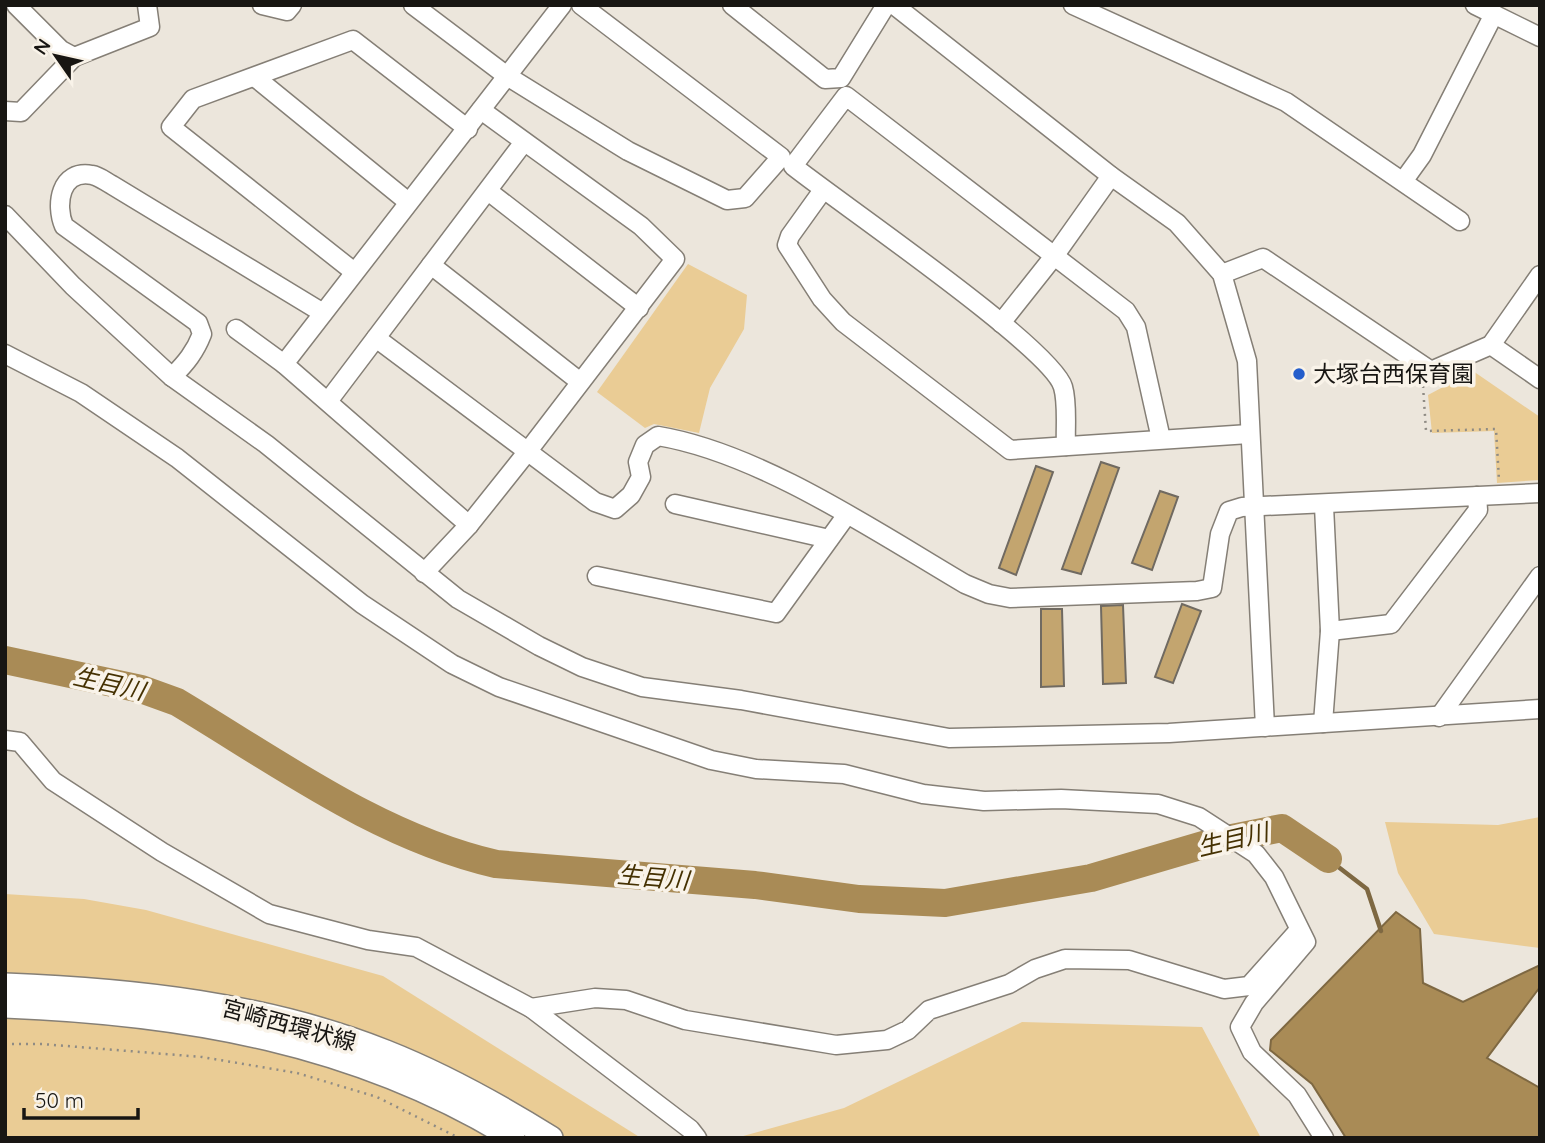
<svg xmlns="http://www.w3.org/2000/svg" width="1545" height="1143" viewBox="0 0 1545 1143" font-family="Quicksand,'Noto Sans JP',sans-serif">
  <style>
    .green { fill: #eacc95 }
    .water { fill: #a98b56; stroke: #7e6842; stroke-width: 2 }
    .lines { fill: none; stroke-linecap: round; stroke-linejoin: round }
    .stream { stroke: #7e6842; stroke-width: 4.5 }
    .river { stroke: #a98b56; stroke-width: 28 }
    .building { fill: #c3a56f; stroke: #706a61; stroke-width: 2 }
    .minor-casing { stroke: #857f76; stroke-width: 21 }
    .major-casing { stroke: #857f76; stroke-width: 26 }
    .path { stroke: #8f8b84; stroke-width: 2.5; stroke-dasharray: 2 5; stroke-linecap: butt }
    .minor { stroke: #fff; stroke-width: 18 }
    .major { stroke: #fff; stroke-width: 23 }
    .poi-dot { fill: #255ecb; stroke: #f9f3e9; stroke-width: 2.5 }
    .labels { text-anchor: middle; stroke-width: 7; stroke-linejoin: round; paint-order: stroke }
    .poi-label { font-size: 23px; fill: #181613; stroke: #f9f3e9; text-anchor: start }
    .street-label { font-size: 23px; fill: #181613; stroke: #f9f3e9 }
    .water-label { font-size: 24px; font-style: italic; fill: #453102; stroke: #f9f3e9 }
  </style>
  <rect width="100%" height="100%" fill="#ece6dc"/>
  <!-- green -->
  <g class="green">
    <path d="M 688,264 L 747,295 L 744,329 L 710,388 L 699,433 L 654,424 L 645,428 L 597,392 Z"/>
    <path d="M 1473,371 L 1540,417 L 1540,480 L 1497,483 L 1494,431 L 1432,433 L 1428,395 Z"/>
    <path d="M 1540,817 L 1540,948 L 1434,934 L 1398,873 L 1385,822 L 1498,825 Z"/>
    <path d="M 5,894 L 84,899 L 146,910 L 383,976 L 641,1138 L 5,1138 Z"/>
    <path d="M 1022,1022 L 1202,1027 L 1261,1138 L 736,1138 L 844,1108 Z"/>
  </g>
  <!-- water -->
  <path class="water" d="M 1396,912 L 1420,929 L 1423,983 L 1463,1002 L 1540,965 L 1540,987 L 1487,1058 L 1540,1088 L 1540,1138 L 1346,1138 L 1312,1084 L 1270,1050 L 1271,1040 Z"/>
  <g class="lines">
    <!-- stream -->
    <path class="stream" d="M 1328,859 L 1367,889 L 1381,931"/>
    <!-- river -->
    <path class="river" d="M 5,660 L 141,689 L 177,702 C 279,763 379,837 496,864 L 755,885 L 859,899 L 945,903 L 1091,878 L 1217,841 L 1282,828 L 1328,859"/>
  </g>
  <!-- building -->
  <g class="building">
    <path d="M 1101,462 L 1119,468 L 1081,574 L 1062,569 Z"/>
    <path d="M 1036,466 L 1053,472 L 1016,575 L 999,568 Z"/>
    <path d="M 1160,491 L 1178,497 L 1152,570 L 1132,563 Z"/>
    <path d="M 1182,604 L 1201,611 L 1173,683 L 1155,677 Z"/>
    <path d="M 1123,605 L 1126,683 L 1103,684 L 1101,606 Z"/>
    <path d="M 1041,609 L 1062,609 L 1064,686 L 1041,687 Z"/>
  </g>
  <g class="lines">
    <!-- minor casing -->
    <g class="minor-casing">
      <g id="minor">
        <path d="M 16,5 L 61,50 L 74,57"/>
        <path d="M 262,5 L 287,11 L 292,5"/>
        <path d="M 413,5 L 507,76 L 628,151 L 727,200 L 745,198 L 781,157 L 581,5"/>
        <path d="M 732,5 L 825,79 L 841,78 L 886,5"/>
        <path d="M 894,5 L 1111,176 L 1177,223 L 1222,274 L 1247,361 L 1265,727"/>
        <path d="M 1073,5 L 1286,102 L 1460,221"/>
        <path d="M 1475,5 L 1540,37"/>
        <path d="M 256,78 L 407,201"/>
        <path d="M 5,111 L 21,112 L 74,57 L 150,27 L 147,5"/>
        <path d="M 1404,180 L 1422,155 L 1494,14"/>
        <path d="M 823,190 L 790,236 L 787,245 L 822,299 L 843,322 L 1010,450 L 1249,434"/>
        <path d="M 488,191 L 639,308"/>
        <path d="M 5,215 L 73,286 L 172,377 L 266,444 L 458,599 L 539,646 L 582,667 L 642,687 L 741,700 L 949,738 L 1169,733 L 1540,709"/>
        <path d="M 431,265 L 579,381"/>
        <path d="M 353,271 L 171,127 L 193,99 L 353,40 L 468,129"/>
        <path d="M 1222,274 L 1263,258 L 1431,371 L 1491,345 L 1540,275"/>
        <path d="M 1001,323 L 1055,255 L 1111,176"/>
        <path d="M 236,329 L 284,364"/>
        <path d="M 376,338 L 595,502 L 615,509 L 631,495 L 641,477 L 638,462 L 645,445 L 658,436 C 760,453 875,531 965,584 L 989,594 L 1010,598 L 1197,591 L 1212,588 L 1220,534 L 1229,511 L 1242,507 L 1540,493"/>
        <path d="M 1491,345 L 1540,379"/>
        <path d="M 5,354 L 81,393 L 177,458 L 362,604 L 452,664 L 499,687 L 711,760 L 756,769 L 844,774 L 923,794 L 984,801 L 1061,799 L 1158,804 L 1199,817 L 1256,854 L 1274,877 L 1306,942 L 1254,1003 L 1240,1027 L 1252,1052 L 1297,1095 L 1324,1138"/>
        <path d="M 172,377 C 186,363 195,352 202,334 L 198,323 L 64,226 C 55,205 60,169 92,175 C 99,176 106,182 112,185 L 323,313"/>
        <path d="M 329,400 L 524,142"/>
        <path d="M 1066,446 C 1065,428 1068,404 1063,387 C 1052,348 838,202 793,166 L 846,96 L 1126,311 L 1136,327 L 1161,439"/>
        <path d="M 675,504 L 829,539"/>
        <path d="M 469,525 L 284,364 L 562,5"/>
        <path d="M 424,573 L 469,525 L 528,451 L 675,259 L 641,226 L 481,110"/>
        <path d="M 597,576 L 776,613 L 846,516"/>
        <path d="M 1330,631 L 1391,624 L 1478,510 L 1477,496"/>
        <path d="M 1439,717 L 1540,576"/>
        <path d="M 1323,723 L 1330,631 L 1324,506"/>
        <path d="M 5,740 L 20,742 L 53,781 L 162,852 L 269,914 L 368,940 L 416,947 L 531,1008 L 690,1129 L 697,1138"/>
        <path d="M 531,1008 L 595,998 L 626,1000 L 685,1020 L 836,1045 L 887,1040 L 908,1030 L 929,1010 L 1009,984 L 1035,969 L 1065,959 L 1129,960 L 1224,989 L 1249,986 L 1299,930"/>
      </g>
    </g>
    <!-- major casing -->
    <g class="major-casing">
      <g id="major">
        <path d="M 5,985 C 133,990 266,1004 386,1052 C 444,1075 498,1105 551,1138"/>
        <path d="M 5,1006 C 185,1013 357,1042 513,1138"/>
      </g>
    </g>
    <!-- path -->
    <g class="path">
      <path d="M 1423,386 L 1426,431 L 1496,429 L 1499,480"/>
      <path d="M 5,1044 L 42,1044 L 202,1057 L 297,1073 L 377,1097 L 459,1138"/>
    </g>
    <!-- minor -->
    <use href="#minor" class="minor"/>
    <!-- major -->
    <use href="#major" class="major"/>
  </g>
  <!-- markers -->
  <circle class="poi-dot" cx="1299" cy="374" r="7"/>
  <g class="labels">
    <!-- poi labels -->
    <g class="poi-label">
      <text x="1313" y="382">大塚台西保育園</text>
    </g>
    <!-- street labels -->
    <g class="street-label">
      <text transform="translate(289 1025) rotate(15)" y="8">宮崎西環状線</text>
    </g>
    <!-- water labels -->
    <g class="water-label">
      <text transform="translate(109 684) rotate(13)" y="8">生目川</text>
      <text transform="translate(1233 840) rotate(-13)" y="8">生目川</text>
      <text transform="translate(653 878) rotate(5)" y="8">生目川</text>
    </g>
  </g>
  <!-- border -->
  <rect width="1545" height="1143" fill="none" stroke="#181613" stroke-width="14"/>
  <!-- north arrow -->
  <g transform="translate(56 56) rotate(304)" stroke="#f9f3e9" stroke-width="5" paint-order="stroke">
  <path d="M0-5L12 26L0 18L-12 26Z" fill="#181613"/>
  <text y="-10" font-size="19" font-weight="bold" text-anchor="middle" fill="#181613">N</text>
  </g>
  <!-- scale -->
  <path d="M24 1108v10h114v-10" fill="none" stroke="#181613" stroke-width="3.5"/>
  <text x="35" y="1108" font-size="21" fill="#181613" stroke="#f9f3e9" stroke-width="5" paint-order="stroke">50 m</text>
</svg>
